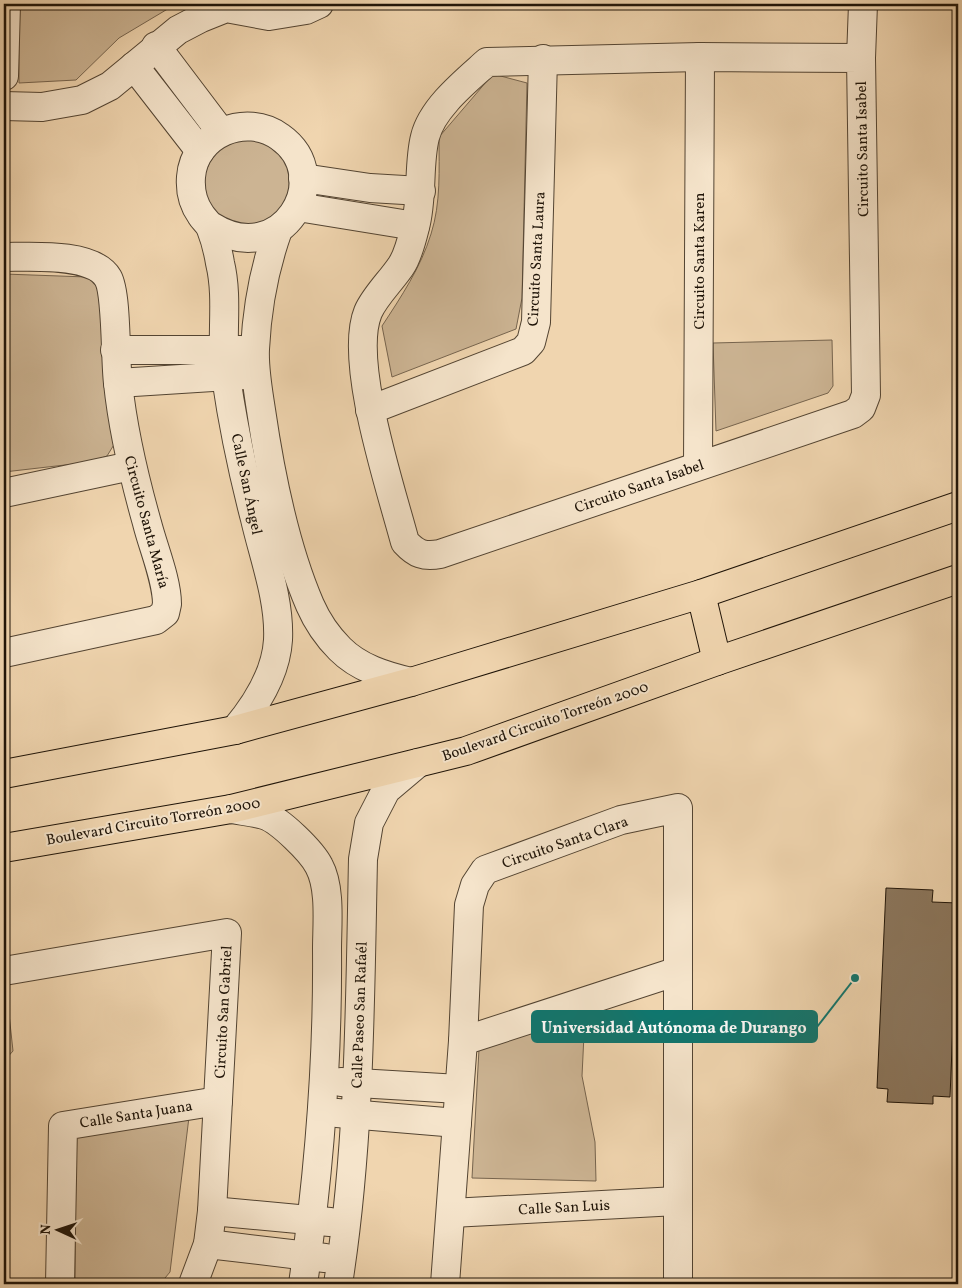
<svg xmlns="http://www.w3.org/2000/svg" width="962" height="1288" viewBox="0 0 962 1288" font-family="Vollkorn,serif">
  <style>
    .green { fill: #ccb493; stroke: #76644e }
    .building { fill: #8c785f; stroke: #1f1408 }
    .lines { fill: none; stroke-linecap: round; stroke-linejoin: round }
    .minor-casing { stroke: #534432; stroke-width: 30 }
    .major-casing { stroke: #1f1408; stroke-width: 30 }
    .minor { stroke: #f5e4cb; stroke-width: 28 }
    .major { stroke: #f0d5af; stroke-width: 28 }
    .labels { text-anchor: middle; stroke-width: 4; stroke-linejoin: round; paint-order: stroke }
    .street-label { font-size: 15px; fill: #1f1408; stroke: #f5e4cb }
    .leader { fill: none; stroke: #0f766e; stroke-width: 2 }
    .callout-dot { fill: #0f766e; stroke: #f5e4cb; stroke-width: 2 }
    .callout { fill: #0f766e; stroke: #0f766e; stroke-width: 2 }
    .callout-label { font-size: 16px; text-anchor: middle; font-weight: bold; fill: #fff }
  </style>
  <rect width="100%" height="100%" fill="#f0d5af"/>
  <filter id="stains"><feTurbulence type="fractalNoise" baseFrequency=".004" numOctaves="4"/><feColorMatrix values="0 0 0 0 .2 0 0 0 0 .09 0 0 0 0 .02 0 0 0 .5 -.17"/></filter>
  <radialGradient id="worn" r=".72"><stop offset=".6" stop-color="#630" stop-opacity="0"/><stop offset="1" stop-color="#630" stop-opacity=".3"/></radialGradient>
  <!-- green -->
  <g class="green">
    <path d="M 19,4 L 176,4 L 119,38 L 76,80 L 19,83 Z"/>
    <path d="M 493,74 L 527,83 L 522,298 L 516,329 L 392,377 L 382,326 C 401,297 421,267 431,234 C 441,203 439,169 439,137 Z"/>
    <path d="M 265,139 L 290,163 L 288,208 L 258,228 L 224,221 L 208,203 L 203,179 L 212,156 L 230,141 Z"/>
    <path d="M 4,274 L 87,277 L 97,284 L 104,293 L 115,443 L 107,456 L 91,462 L 4,472 Z"/>
    <path d="M 832,340 L 833,386 L 828,393 L 716,431 L 713,343 Z"/>
    <path d="M 6,986 L 13,1051 L 4,1061 L 4,987 Z"/>
    <path d="M 585,1014 L 582,1076 L 595,1142 L 596,1181 L 472,1178 L 479,1049 Z"/>
    <path d="M 189,1117 L 170,1272 L 160,1284 L 75,1284 L 76,1135 Z"/>
  </g>
  <!-- building -->
  <path class="building" d="M 886,888 L 933,890 L 932,902 L 958,903 L 950,1097 L 933,1096 L 933,1104 L 887,1102 L 888,1089 L 877,1088 Z"/>
  <g class="lines">
    <!-- minor casing -->
    <g class="minor-casing">
      <g id="minor">
        <path d="M 156,46 L 221,132"/>
        <path d="M 861,58 L 700,57 L 487,62 C 466,81 432,108 425,137 C 418,164 423,198 415,227 C 412,239 408,256 401,266 C 391,281 375,296 368,312 C 348,361 391,489 405,542 C 416,554 424,557 440,554 L 853,414 L 861,408 L 866,395 L 861,58 L 863,4"/>
        <path d="M 134,66 L 200,151"/>
        <path d="M 4,76 L 6,4"/>
        <path d="M 4,106 L 42,107 L 82,100 L 110,86 L 178,30 L 201,18 L 226,8 L 269,16 L 306,10 L 319,4"/>
        <path d="M 303,178 L 370,188 L 421,191"/>
        <path d="M 298,207 L 415,226"/>
        <path d="M 211,226 C 282,271 337,177 280,137 C 246,112 194,134 191,177 C 190,190 193,204 201,215 C 204,220 209,223 211,229 C 215,239 218,251 220,263 C 229,300 220,339 226,377 C 233,425 243,473 255,519 C 264,558 280,600 278,640 C 276,674 256,705 235,730"/>
        <path d="M 278,230 C 264,269 257,308 255,349 C 254,369 258,390 261,410 C 270,472 285,547 310,605 C 317,621 327,636 340,649 C 359,668 385,676 411,682"/>
        <path d="M 4,257 C 29,257 93,252 108,278 C 117,294 115,360 118,383 C 123,431 134,477 147,523 C 153,547 167,580 167,604 L 165,613 L 156,620 L 4,653"/>
        <path d="M 115,350 L 241,350"/>
        <path d="M 118,383 L 244,375"/>
        <path d="M 370,410 L 523,351 L 531,342 L 536,322 L 543,59"/>
        <path d="M 698,465 L 700,57"/>
        <path d="M 4,493 L 131,466"/>
        <path d="M 231,809 C 242,811 254,812 264,815 C 280,820 312,852 319,866 C 331,888 327,925 327,949 C 328,1061 319,1173 303,1284"/>
        <path d="M 4,971 L 227,933 L 212,1211 L 208,1244 L 193,1284"/>
        <path d="M 463,1041 L 678,971"/>
        <path d="M 341,1082 L 459,1089"/>
        <path d="M 337,1113 L 457,1123"/>
        <path d="M 212,1211 L 330,1222"/>
        <path d="M 451,1213 L 677,1201"/>
        <path d="M 208,1244 L 325,1258"/>
        <path d="M 60,1284 L 63,1126 L 218,1101"/>
        <path d="M 338,1284 C 360,1144 360,1001 363,859 L 369,823 L 386,790 L 418,763"/>
        <path d="M 445,1284 L 463,1041 L 469,905 L 475,885 L 485,870 L 621,820 L 678,808 L 678,1284"/>
      </g>
    </g>
    <!-- major casing -->
    <g class="major-casing">
      <g id="major">
        <path d="M 701,594 L 717,661"/>
        <path d="M 4,774 L 235,730 L 411,682 L 701,594 L 958,506"/>
        <path d="M 4,848 L 231,809 L 466,751 L 717,661 L 958,579"/>
      </g>
    </g>
    <!-- minor -->
    <use href="#minor" class="minor"/>
    <!-- major -->
    <use href="#major" class="major"/>
  </g>
  <g class="labels">
    <!-- street labels -->
    <g class="street-label">
      <text transform="translate(862 149) rotate(-91)" y="5">Circuito Santa Isabel</text>
      <text transform="translate(536 259) rotate(-87)" y="5">Circuito Santa Laura</text>
      <text transform="translate(699 261) rotate(-90)" y="5">Circuito Santa Karen</text>
      <text transform="translate(247 484) rotate(78)" y="5">Calle San Ángel</text>
      <text transform="translate(639 486) rotate(-19)" y="5">Circuito Santa Isabel</text>
      <text transform="translate(147 522) rotate(75)" y="5">Circuito Santa María</text>
      <text transform="translate(545 721) rotate(-19)" y="5">Boulevard Circuito Torreón 2000</text>
      <text transform="translate(153 821) rotate(-10)" y="5">Boulevard Circuito Torreón 2000</text>
      <text transform="translate(565 842) rotate(-19)" y="5">Circuito Santa Clara</text>
      <text transform="translate(223 1012) rotate(-87)" y="5">Circuito San Gabriel</text>
      <text transform="translate(359 1015) rotate(-88)" y="5">Calle Paseo San Rafaél</text>
      <text transform="translate(136 1114) rotate(-9)" y="5">Calle Santa Juana</text>
      <text transform="translate(564 1207) rotate(-3)" y="5">Calle San Luis</text>
    </g>
  </g>
  <!-- callouts -->
  <path class="leader" d="M855 978L817 1027"/>
  <circle class="callout-dot" cx="855" cy="978" r="5"/>
  <rect class="callout" x="532" y="1011" width="285" height="31" rx="5"/>
  <g class="callout-label">
    <text x="674" y="1033">Universidad Autónoma de Durango</text>
  </g>
  <!-- margin -->
  <rect width="962" height="1288" fill="none" stroke="#f0d5af" stroke-width="20"/>
  <rect x="5" y="5" width="952" height="1278" fill="none" stroke="#1f1408" stroke-width="2.5"/>
  <rect x="10" y="10" width="942" height="1268" fill="none" stroke="#1f1408"/>
  <!-- north arrow -->
  <g transform="translate(58 1230) rotate(273)" stroke="#f5e4cb" stroke-width="4" paint-order="stroke">
  <path d="M0-4L9 19L0 12L-9 19Z" fill="#1f1408"/>
  <text y="-8" font-size="14" font-weight="bold" text-anchor="middle" fill="#1f1408">N</text>
  </g>
  <rect width="100%" height="100%" filter="url(#stains)"/>
  <rect width="100%" height="100%" fill="url(#worn)"/>
</svg>
